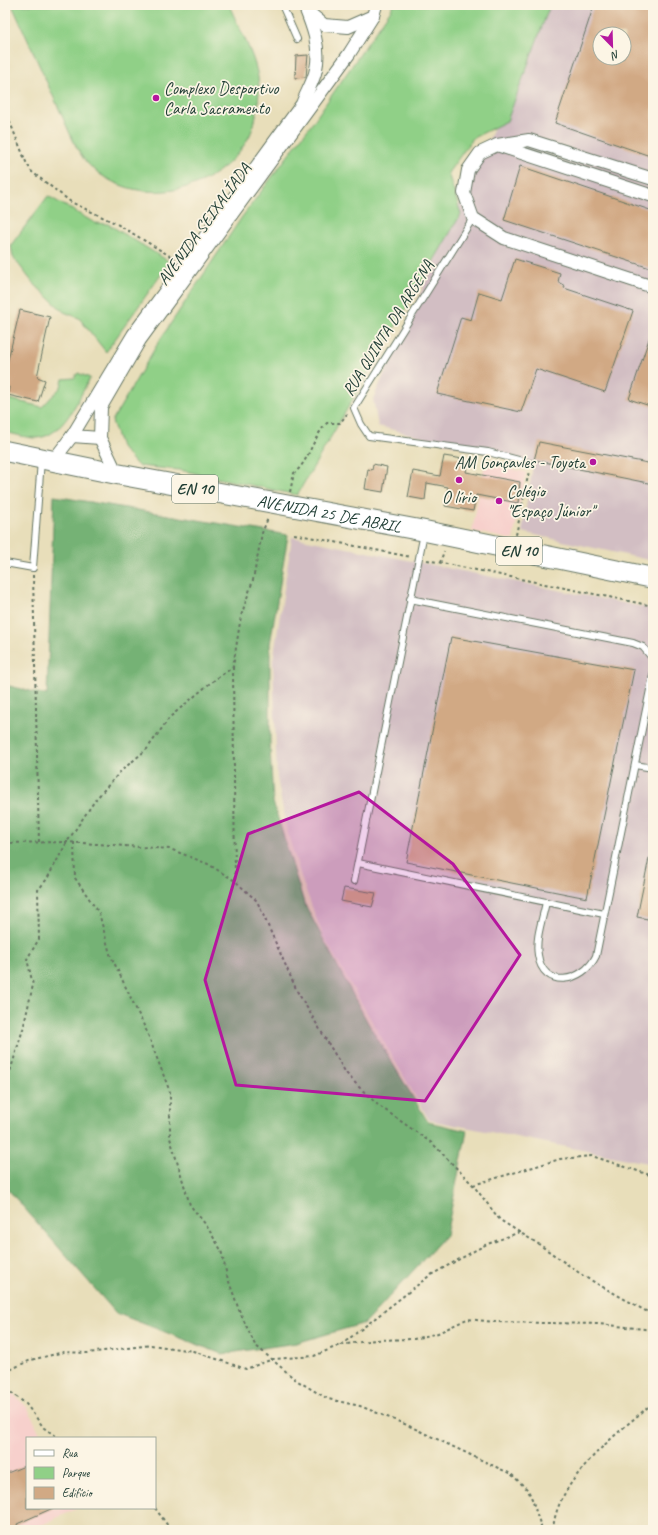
<svg xmlns="http://www.w3.org/2000/svg" width="658" height="1535" font-family="Caveat,sans-serif">
<style>
.built{fill:#f7d0cc}
.industrial{fill:#d2bec3;fill-rule:evenodd}
.green{fill:#90d087;stroke:#58865e}
.forest{fill:#74b274;stroke:#4a7854}
.building{fill:#d1a984;fill-rule:evenodd}
.lines{fill:none;stroke-linecap:round;stroke-linejoin:round}
.lane-casing{stroke:#657563;stroke-width:8}
.street-casing{stroke:#657563;stroke-width:14}
.primary-casing{stroke:#657563;stroke-width:22}
.path{stroke:#657563;stroke-width:2;stroke-dasharray:3 3;stroke-linecap:butt}
.lane{stroke:#fff;stroke-width:6}
.street{stroke:#fff;stroke-width:12}
.primary{stroke:#fff;stroke-width:20}
.marked{fill:#b5179e;fill-opacity:0.2;stroke:#b5179e;stroke-width:3;stroke-linejoin:round}
.poi-dot{fill:#b5179e;stroke:#fcf5e5;stroke-width:1.5}
.labels{text-anchor:middle;dominant-baseline:central;stroke-width:3.5;stroke-linejoin:round;paint-order:stroke}
.shield{fill:#fcf5e5;stroke:#617469;stroke-width:1}
.shield-label{font-size:16px;font-weight:bold;fill:#1f3d34}
.poi-label{font-size:17px;fill:#1f3d34;stroke:#fcf5e5;text-anchor:start}
.street-label{font-size:17px;fill:#1f3d34;stroke:#fcf5e5}
</style>
<rect width="100%" height="100%" fill="#fcf5e5"/>
<filter id="ink" filterUnits="userSpaceOnUse"><feTurbulence type="fractalNoise" baseFrequency=".025" numOctaves="2"/><feDisplacementMap in="SourceGraphic" scale="8" xChannelSelector="R" yChannelSelector="G"/><feConvolveMatrix kernelMatrix="1 2 1 2 8 2 1 2 1" color-interpolation-filters="sRGB"/></filter>
<filter id="wash" filterUnits="userSpaceOnUse"><feTurbulence type="fractalNoise" baseFrequency=".012" numOctaves="4" result="noise"/><feDisplacementMap in="SourceGraphic" scale="16" xChannelSelector="R" yChannelSelector="G"/><feGaussianBlur stdDeviation="0.9" result="paint"/><feColorMatrix in="noise" values="0 0 0 0 0 0 0 0 0 0 0 0 0 0 0 0 0 1.4 0 .05"/><feComposite in="paint" operator="in"/></filter>
<g filter="url(#wash)">
<rect width="100%" height="100%" fill="#e8deba"/>
<g class="built">
<polygon points="485,463 526,472 513,540 472,531"/>
<polygon points="13,1394 28,1408 42,1438 27,1438 27,1508 75,1508 76,1509 31,1530 5,1530 5,1395"/>
</g>
<g class="industrial">
<path d="M549 5H653V561L522 532 533 465 378 426 373 399ZM600 34H624V58H600Z"/>
<polygon points="292,537 653,609 653,1164 429,1120 323,936 303,883 287,831 277,778 273,661"/>
</g>
<g class="green">
<path d="M12 5H229C240 31 258 59 259 87 259 101 256 122 250 135 220 194 136 212 88 164 76 152 66 123 58 107 43 73 27 39 12 5Z"/>
<polygon points="392,5 550,5 507,121 473,138 448,173 461,214 297,495 180,470 138,466 121,447 112,421 161,338 242,217 311,125 392,8"/>
<polygon points="48,196 95,223 108,224 170,262 106,352 79,318 64,312 33,283 13,257 11,245"/>
<path d="M78 373 90 378C78 399 64 437 36 438 26 438 14 434 5 432V398L42 407 61 387 63 379 74 378Z"/>
</g>
<polygon class="forest" points="54,496 288,535 270,644 270,748 273,802 304,903 368,1023 428,1122 467,1131 446,1235 365,1323 296,1343 222,1354 116,1313 5,1186 5,685 47,695"/>
<g id="blocks">
<g class="building">
<path d="M594 5H653V157L555 123ZM600 34H624V58H600Z"/>
<polygon points="308,55 306,77 295,78 296,56"/>
<polygon points="520,166 653,211 653,269 504,220"/>
<polygon points="515,259 560,273 558,282 565,286 564,288 633,311 605,392 536,369 521,412 437,394 461,317 471,320 479,292 502,299"/>
<polygon points="20,310 50,317 37,377 45,380 38,402 8,395 9,387 5,386 5,363 7,364"/>
<polygon points="651,333 653,333 653,407 629,399"/>
<polygon points="539,442 653,464 653,484 534,460"/>
<polygon points="444,456 463,459 462,464 467,467 466,472 520,482 518,503 476,495 473,511 445,506 448,487 427,483 425,500 408,497 413,471 440,476"/>
<polygon points="373,464 387,467 383,492 365,489 368,469 372,470"/>
<polygon points="451,637 634,670 587,898 406,862"/>
<polygon points="649,858 653,858 653,920 637,917"/>
<polygon points="344,888 376,893 372,907 341,901"/>
<polygon points="27,1465 27,1508 53,1508 17,1524 18,1527 12,1530 5,1530 5,1474"/>
</g>
</g>
</g>
<g filter="url(#ink)">
<use href="#blocks" fill-opacity="0" stroke="#657563" stroke-width="1"/>
<g class="lines">
<g class="lane-casing">
<g id="lane">
<polyline points="282,5 297,39"/>
<polyline points="473,218 354,408 361,424 369,436 488,452 530,463"/>
<polyline points="5,563 33,568 41,460"/>
<polyline points="410,599 633,643 643,647 653,659"/>
<polyline points="635,765 653,768"/>
<polyline points="358,863 604,914"/>
<polyline points="354,881 424,533"/>
<path d="M546 902C543 918 535 938 538 955 543 990 583 983 596 956L653 675"/>
</g>
</g>
<g class="street-casing">
<g id="street">
<polyline points="307,11 324,25 348,27 373,16"/>
<polyline points="500,146 653,196"/>
<polyline points="653,179 529,140 497,145 480,153 468,170 464,193 473,218 504,238 653,287"/>
<polyline points="72,436 100,438"/>
<path d="M53 461 72 436 133 335 302 104C306 93 314 81 316 69 321 47 312 25 304 5"/>
<polyline points="117,474 100,438 101,407 140,340 349,54 373,16 376,5"/>
</g>
</g>
<g class="primary-casing">
<g id="primary">
<path id="s1" d="M5 451 117 474 425 531 653 578"/>
</g>
</g>
<g class="path">
<polyline points="5,110 26,162 32,172 71,202 117,224 175,259"/>
<path d="M290 492 294 473C309 462 312 438 327 423H340L347 414"/>
<polyline points="294,534 411,557"/>
<polyline points="516,535 529,471"/>
<polyline points="427,560 653,606"/>
<polyline points="440,563 444,551"/>
<polyline points="33,575 39,843"/>
<polyline points="233,667 235,881"/>
<polyline points="74,842 75,878 99,913 110,954 147,1032 170,1092 170,1138 190,1205 206,1225 221,1250 227,1276 239,1310 255,1345 296,1380 328,1399 360,1406 407,1425 511,1474 528,1490 532,1499 542,1530"/>
<polyline points="5,843 67,842 170,849 208,864 235,881 257,901 297,991 346,1073 359,1087 378,1105 433,1144 473,1185 500,1220 540,1245 585,1277 653,1315"/>
<polyline points="5,1088 23,1029 33,985 27,959 39,939 38,890 47,879 67,842 96,799 121,771 147,749 170,717 209,684 233,667 241,616 253,580 262,533 268,518"/>
<polyline points="473,1185 560,1159 592,1156 653,1176"/>
<polyline points="341,1345 429,1276 485,1245 520,1232"/>
<polyline points="5,1372 31,1360 64,1352 88,1353 151,1345 193,1351 246,1369 273,1359 314,1356 340,1345 375,1340 414,1339 438,1333 467,1319 495,1322 599,1324 653,1330"/>
<polyline points="5,1378 9,1380 9,1391 26,1404 44,1428 59,1438"/>
<polyline points="155,1508 171,1530"/>
<path d="M553 1530C556 1480 617 1433 653 1403"/>
</g>
<use href="#lane" class="lane"/>
<use href="#street" class="street"/>
<use href="#primary" class="primary"/>
</g>
</g>
<path class="marked" d="M359 792 453 864 520 955 425 1101 236 1085 205 980 248 834Z"/>
<g class="poi-dot">
<circle cx="156" cy="98" r="4"/>
<circle cx="593" cy="462" r="4"/>
<circle cx="459" cy="480" r="4"/>
<circle cx="499" cy="501" r="4"/>
</g>
<g class="labels">
<g class="shield">
<rect x="172" y="475" width="46" height="28" rx="3"/>
<rect x="496" y="537" width="46" height="28" rx="3"/>
</g>
<g class="shield-label">
<text x="195" y="489">EN 10</text>
<text x="519" y="551">EN 10</text>
</g>
<g class="poi-label">
<text x="164" y="88">Complexo Desportivo<tspan x="164" dy="20">Carla Sacramento</tspan></text>
<text x="585" y="462" text-anchor="end">AM Gonçavles - Toyota</text>
<text x="507" y="491">Colégio<tspan x="507" dy="20">"Espaço Júnior"</tspan></text>
<text x="459" y="497" text-anchor="middle">O lírio</text>
</g>
<g class="street-label">
<text transform="translate(204 224) rotate(-54)">AVENIDA SEIXALÍADA</text>
<text transform="translate(388 328) rotate(-58)">RUA QUINTA DA ARGENA</text>
<text stroke="none"><textPath href="#s1" startOffset="330">AVENIDA 25 DE ABRIL</textPath></text>
</g>
</g>
<rect width="658" height="1535" fill="none" stroke="#fcf5e5" stroke-width="20"/>
<rect x="26" y="1437" width="130" height="72" fill="#fcf5e5" stroke="#a4ab9e"/>
<rect x="34" y="1450" width="20" height="6" fill="#ffffff" stroke="#a4ab9e"/>
<text x="62" y="1457" font-size="12" fill="#1f3d34">Rua</text>
<rect x="34" y="1467" width="20" height="12" fill="#90d087" stroke="#a4ab9e"/>
<text x="62" y="1477" font-size="12" fill="#1f3d34">Parque</text>
<rect x="34" y="1487" width="20" height="12" fill="#d1a984" stroke="#a4ab9e"/>
<text x="62" y="1497" font-size="12" fill="#1f3d34">Edifício</text>
<g transform="translate(612 46) rotate(157)"><circle r="19" fill="#fcf5e5" stroke="#a4ab9e"/>
<path d="M0-3L7 15L0 10L-7 15Z" fill="#b5179e"/>
<text y="-6" font-size="11" font-weight="bold" text-anchor="middle" fill="#1f3d34">N</text>
</g>
</svg>
